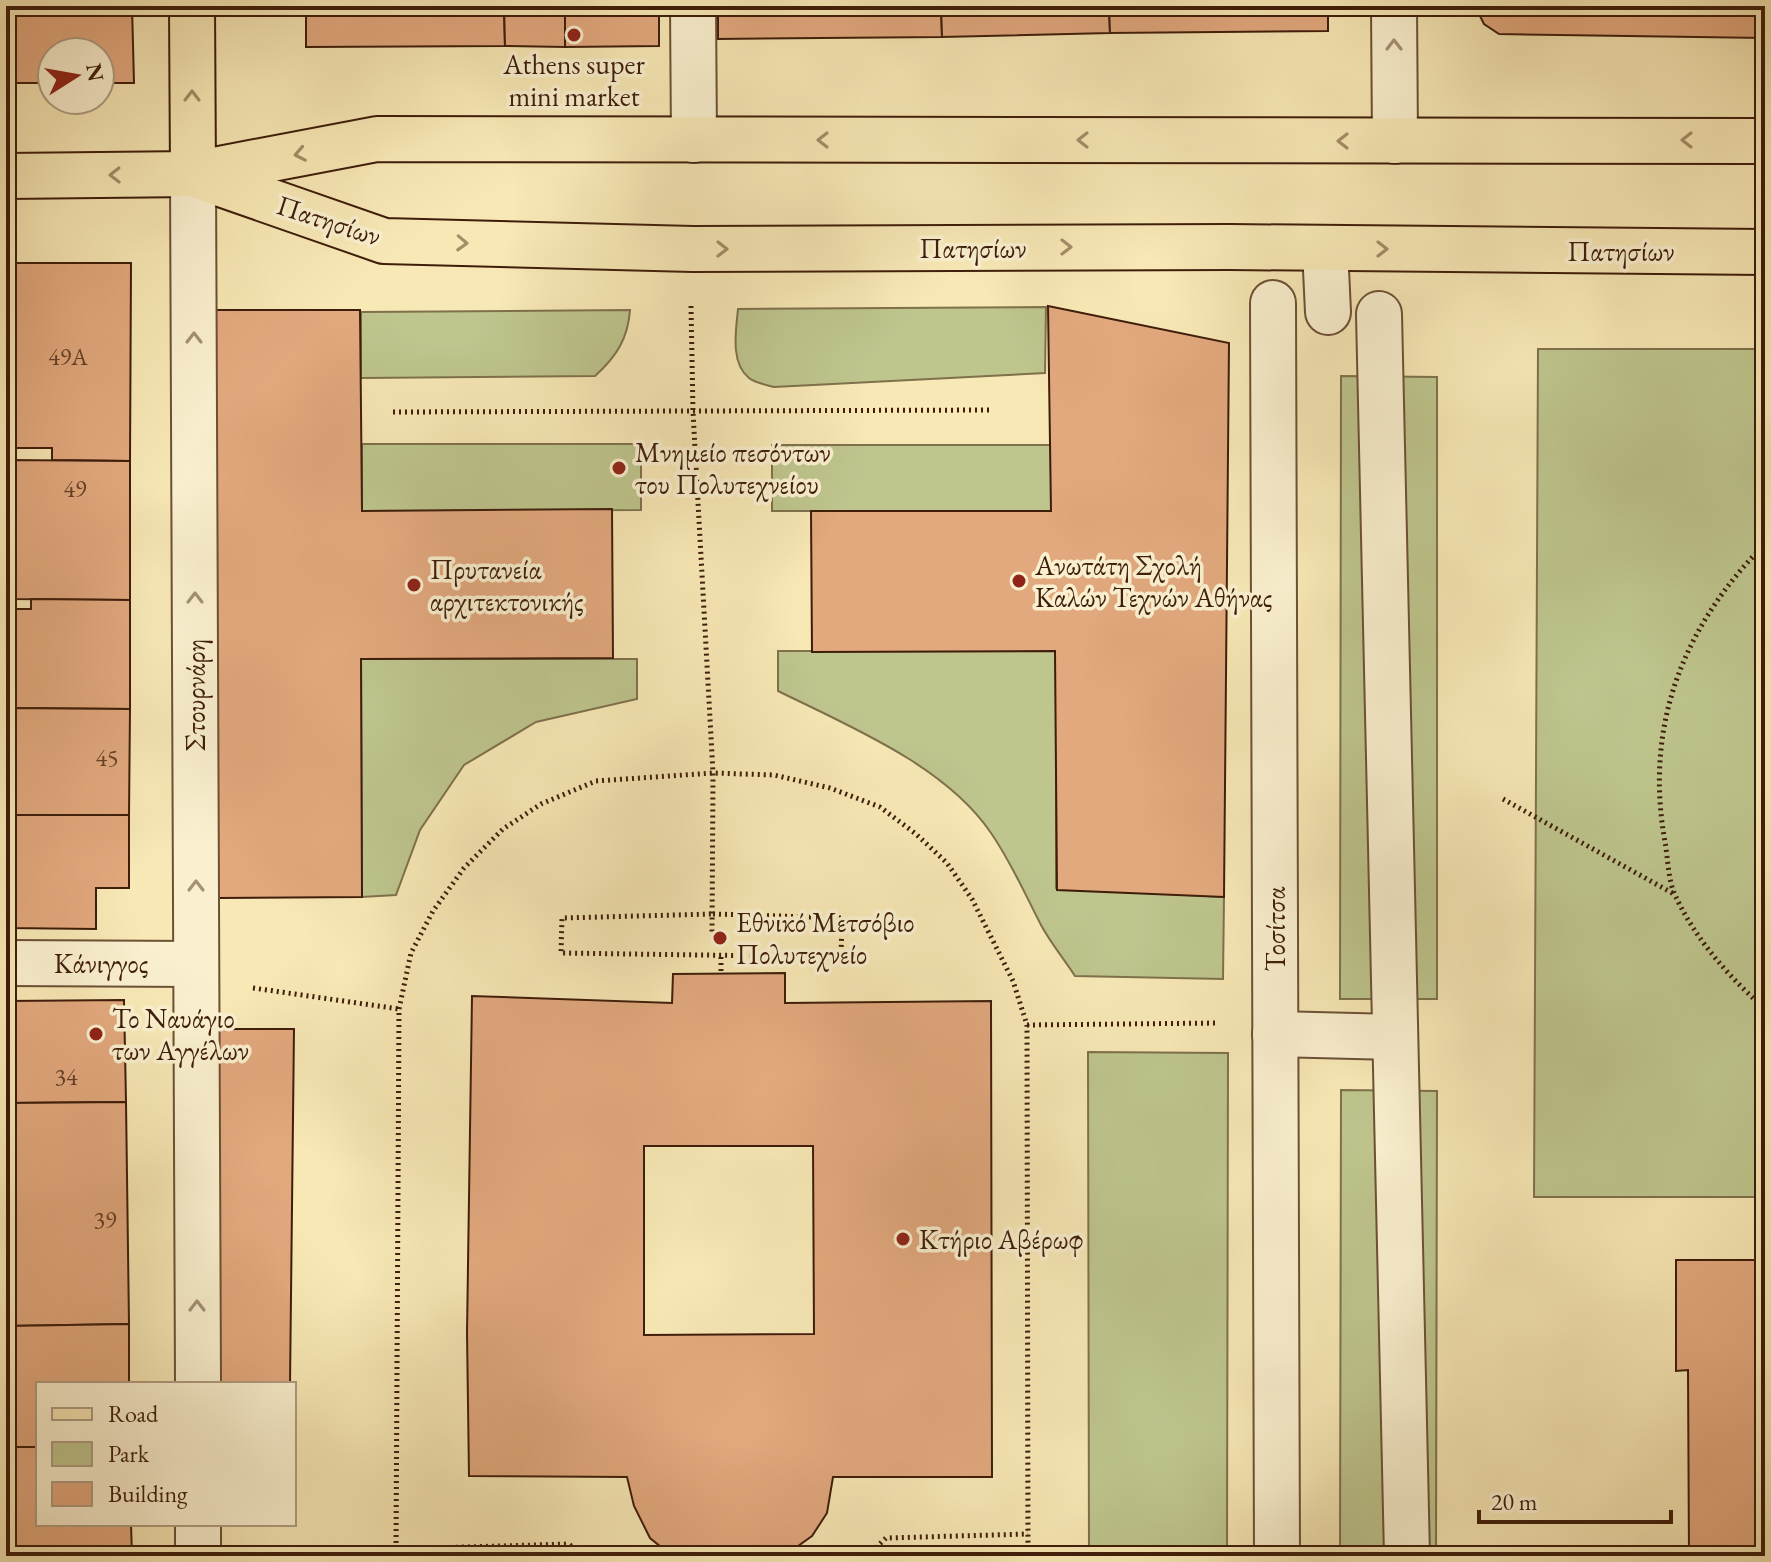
<svg xmlns="http://www.w3.org/2000/svg" width="1771" height="1562" font-family="'EB Garamond',serif">
<style>
.green{fill:#bec58d;stroke:#7e714c;stroke-width:2}
.building{fill:#e2a87e;stroke:#3e1d0a;stroke-width:2;fill-rule:evenodd}
.lines{fill:none;stroke-linecap:round;stroke-linejoin:round}
.minor-casing{stroke:#6c5035;stroke-width:48}
.major-casing{stroke:#3e1d0a;stroke-width:48}
.path{stroke:#3e1d0a;stroke-width:5;stroke-dasharray:2 4;stroke-linecap:butt}
.minor{stroke:#faf0cf;stroke-width:44}
.major{stroke:#f7e8b5;stroke-width:44}
.oneway{stroke:#a59176}
.oneway2{stroke:#a48d68}
.poi-dot{fill:#8f2418;stroke:#faf0cf;stroke-width:3}
.labels{text-anchor:middle;dominant-baseline:central;stroke-width:7;stroke-linejoin:round;paint-order:stroke}
.number-label{font-size:24px;fill:#674027}
.poi-label{font-size:28px;fill:#3e1d0a;stroke:#faf0cf;text-anchor:start}
.street-label{font-size:28px;fill:#3e1d0a;stroke:#faf0cf}
</style>
<rect width="100%" height="100%" fill="#f7e8b5"/>
<filter id="stains"><feTurbulence type="fractalNoise" baseFrequency=".0025" numOctaves="4"/><feColorMatrix values="0 0 0 0 .2 0 0 0 0 .09 0 0 0 0 .02 0 0 0 .5 -.17"/></filter>
<radialGradient id="worn" r=".72"><stop offset=".6" stop-color="#630" stop-opacity="0"/><stop offset="1" stop-color="#630" stop-opacity=".3"/></radialGradient>
<g class="green">
<path d="M1046 307 1045 373 774 387C767 385 755 383 749 378 730 363 736 330 738 309Z"/>
<path d="M630 310C628 339 616 357 595 376L361 378V312Z"/>
<polygon points="1538,349 1765,349 1765,1197 1534,1197"/>
<polygon points="1341,376 1437,377 1437,999 1340,999"/>
<polygon points="362,444 641,444 641,510 362,511"/>
<rect x="772" y="445" width="279" height="66"/>
<path d="M778 651H1056V888L1224 897 1223 979 1075 976C1064 959 1050 942 1041 925 1025 894 1011 862 991 833 946 766 849 726 778 691Z"/>
<polygon points="361,659 637,659 637,699 536,722 464,765 420,830 396,895 362,897"/>
<polygon points="1088,1052 1228,1053 1227,1555 1089,1556"/>
<polygon points="1341,1090 1437,1091 1436,1556 1340,1556"/>
</g>
<g class="building">
<polygon points="6,6 132,6 134,83 100,83 100,52 52,52 52,83 6,83"/>
<polygon points="306,6 504,6 505,46 306,47"/>
<polygon points="504,6 565,6 565,47 505,46"/>
<polygon points="565,6 659,6 659,46 565,47"/>
<polygon points="718,6 941,6 942,37 718,39"/>
<polygon points="941,6 1109,6 1110,33 942,37"/>
<polygon points="1109,6 1328,6 1328,31 1110,33"/>
<polygon points="1475,6 1765,6 1765,38 1499,34 1484,24"/>
<polygon points="6,263 131,263 130,461 52,460 52,448 6,448"/>
<polygon points="1048,306 1229,343 1224,897 1057,890 1055,651 812,652 811,511 1051,511"/>
<polygon points="215,310 360,310 362,511 612,509 613,658 361,659 362,897 217,898"/>
<polygon points="6,460 130,461 130,600 9,599 10,579 6,579"/>
<polygon points="31,599 130,600 130,709 6,708 6,609 31,609"/>
<polygon points="6,708 130,709 129,815 6,815"/>
<polygon points="6,815 129,815 129,888 96,888 96,929 6,928"/>
<path d="M785 973V1003L991 1001 992 1477H833L827 1513 812 1536 784 1556H672L650 1538 634 1506 627 1477 469 1476 467 1333 472 996 672 1003 673 974ZM644 1146H813L814 1334 644 1335Z"/>
<polygon points="124,1000 126,1102 6,1103 6,1001"/>
<polygon points="217,1029 294,1029 290,1384 218,1384"/>
<polygon points="126,1102 129,1324 6,1326 6,1103"/>
<polygon points="1676,1260 1765,1260 1765,1556 1689,1556 1688,1370 1676,1371"/>
<polygon points="129,1324 129,1384 38,1384 38,1447 6,1447 6,1326"/>
<polygon points="6,1447 38,1447 38,1524 131,1524 132,1556 6,1556"/>
</g>
<g class="lines">
<g class="minor-casing">
<g id="minor">
<polyline points="693,6 694,140"/>
<polyline points="1394,6 1395,141"/>
<polyline points="193,174 198,1384"/>
<polyline points="1325,248 1328,312"/>
<polyline points="1273,303 1277,1556"/>
<polyline points="1379,314 1407,1556"/>
<polyline points="6,963 196,964"/>
<polyline points="1275,1034 1395,1037"/>
<polyline points="198,1524 198,1556"/>
</g>
</g>
<g class="major-casing">
<g id="major">
<polyline points="192,6 193,174"/>
<polyline points="195,175 384,241 693,249 1230,247 1765,252"/>
<polyline points="6,176 193,174 377,139 1765,141"/>
</g>
</g>
<g class="path">
<polyline points="691,306 693,412 713,773 712,935"/>
<polyline points="393,412 991,410"/>
<path d="M1765 544C1683 626 1644 726 1665 842 1668 858 1668 880 1675 895 1695 939 1730 978 1765 1009"/>
<polyline points="1503,799 1674,894"/>
<polygon points="713,914 842,918 841,957 561,953 562,918"/>
<polyline points="721,957 721,974"/>
<polyline points="253,988 399,1009"/>
<polyline points="1027,1025 1219,1023"/>
<polyline points="252,1548 396,1549 569,1544 582,1556"/>
<polyline points="396,1549 399,1009 411,953 433,911 464,868 503,829 541,804 596,781 713,773 774,775 830,788 880,807 916,834 947,863 972,899 1013,981 1027,1025 1028,1556"/>
<polyline points="867,1556 886,1538 1028,1534"/>
</g>
<use href="#minor" class="minor"/>
<use href="#major" class="major"/>
</g>
<defs><path id="oneway-chevron" d="M-2-3.5L2.5 0L-2 3.5" fill="none" stroke-width="1.6" stroke-linecap="round" stroke-linejoin="round" transform="scale(2)"/></defs>
<g class="oneway">
<use href="#oneway-chevron" transform="translate(1394 45) rotate(-90)"/>
<use href="#oneway-chevron" transform="translate(194 338) rotate(-90)"/>
<use href="#oneway-chevron" transform="translate(195 598) rotate(-90)"/>
<use href="#oneway-chevron" transform="translate(196 886) rotate(-90)"/>
<use href="#oneway-chevron" transform="translate(197 1306) rotate(-90)"/>
</g>
<g class="oneway2">
<use href="#oneway-chevron" transform="translate(192 96) rotate(-90)"/>
<use href="#oneway-chevron" transform="translate(823 140) rotate(-180)"/>
<use href="#oneway-chevron" transform="translate(1083 140) rotate(-180)"/>
<use href="#oneway-chevron" transform="translate(1687 140) rotate(-180)"/>
<use href="#oneway-chevron" transform="translate(1343 141) rotate(-180)"/>
<use href="#oneway-chevron" transform="translate(300 154) rotate(169)"/>
<use href="#oneway-chevron" transform="translate(115 175) rotate(179)"/>
<use href="#oneway-chevron" transform="translate(462 243) rotate(2)"/>
<use href="#oneway-chevron" transform="translate(1066 247)"/>
<use href="#oneway-chevron" transform="translate(722 249)"/>
<use href="#oneway-chevron" transform="translate(1382 249)"/>
</g>
<g class="poi-dot">
<circle cx="574" cy="35" r="8"/>
<circle cx="619" cy="468" r="8"/>
<circle cx="1019" cy="581" r="8"/>
<circle cx="414" cy="585" r="8"/>
<circle cx="720" cy="938" r="8"/>
<circle cx="96" cy="1034" r="8"/>
<circle cx="903" cy="1239" r="8"/>
</g>
<g class="labels">
<g class="number-label">
<text x="68" y="356">49A</text>
<text x="75" y="488">49</text>
<text x="107" y="757">45</text>
<text x="66" y="1076">34</text>
<text x="105" y="1219">39</text>
</g>
<g class="poi-label">
<text x="574" y="64" text-anchor="middle">Athens super<tspan x="574" dy="32">mini market</tspan></text>
<text x="635" y="452">Μνημείο πεσόντων<tspan x="635" dy="32">του Πολυτεχνείου</tspan></text>
<text x="1035" y="565">Ανωτάτη Σχολή<tspan x="1035" dy="32">Καλών Τεχνών Αθήνας</tspan></text>
<text x="430" y="569">Πρυτανεία<tspan x="430" dy="32">αρχιτεκτονικής</tspan></text>
<text x="736" y="922">Εθνικό Μετσόβιο<tspan x="736" dy="32">Πολυτεχνείο</tspan></text>
<text x="112" y="1018">Το Ναυάγιο<tspan x="112" dy="32">των Αγγέλων</tspan></text>
<text x="919" y="1239">Κτήριο Αβέρωφ</text>
</g>
<g class="street-label">
<text transform="translate(329 220) rotate(18)">Πατησίων</text>
<text x="973" y="248">Πατησίων</text>
<text x="1621" y="251">Πατησίων</text>
<text transform="translate(195 695) rotate(-90)">Στουρνάρη</text>
<text transform="translate(1275 929) rotate(-90)">Τοσίτσα</text>
<text x="101" y="963">Κάνιγγος</text>
</g>
</g>
<rect width="1771" height="1562" fill="none" stroke="#f7e8b5" stroke-width="32"/>
<rect x="8" y="8" width="1755" height="1546" fill="none" stroke="#3e1d0a" stroke-width="4"/>
<rect x="16" y="16" width="1739" height="1530" fill="none" stroke="#3e1d0a" stroke-width="2"/>
<rect x="36" y="1382" width="260" height="144" fill="#faf0cf" stroke="#af9c80" stroke-width="2"/>
<rect x="52" y="1408" width="40" height="12" fill="#f7e8b5" stroke="#af9c80" stroke-width="2"/>
<text x="108" y="1422" font-size="24" fill="#3e1d0a">Road</text>
<rect x="52" y="1442" width="40" height="24" fill="#bec58d" stroke="#af9c80" stroke-width="2"/>
<text x="108" y="1462" font-size="24" fill="#3e1d0a">Park</text>
<rect x="52" y="1482" width="40" height="24" fill="#e2a87e" stroke="#af9c80" stroke-width="2"/>
<text x="108" y="1502" font-size="24" fill="#3e1d0a">Building</text>
<g transform="translate(76 76) rotate(79)"><circle r="38" fill="#faf0cf" stroke="#af9c80" stroke-width="2"/>
<path d="M0-6L14 30L0 20L-14 30Z" fill="#8f2418"/>
<text y="-12" font-size="22" font-weight="bold" text-anchor="middle" fill="#3e1d0a">N</text>
</g>
<path d="M1479 1510v12h192v-12" fill="none" stroke="#3e1d0a" stroke-width="4"/>
<text x="1491" y="1510" font-size="24" fill="#3e1d0a" stroke="#faf0cf" stroke-width="6" paint-order="stroke">20 m</text>
<rect width="100%" height="100%" filter="url(#stains)"/>
<rect width="100%" height="100%" fill="url(#worn)"/>
</svg>
